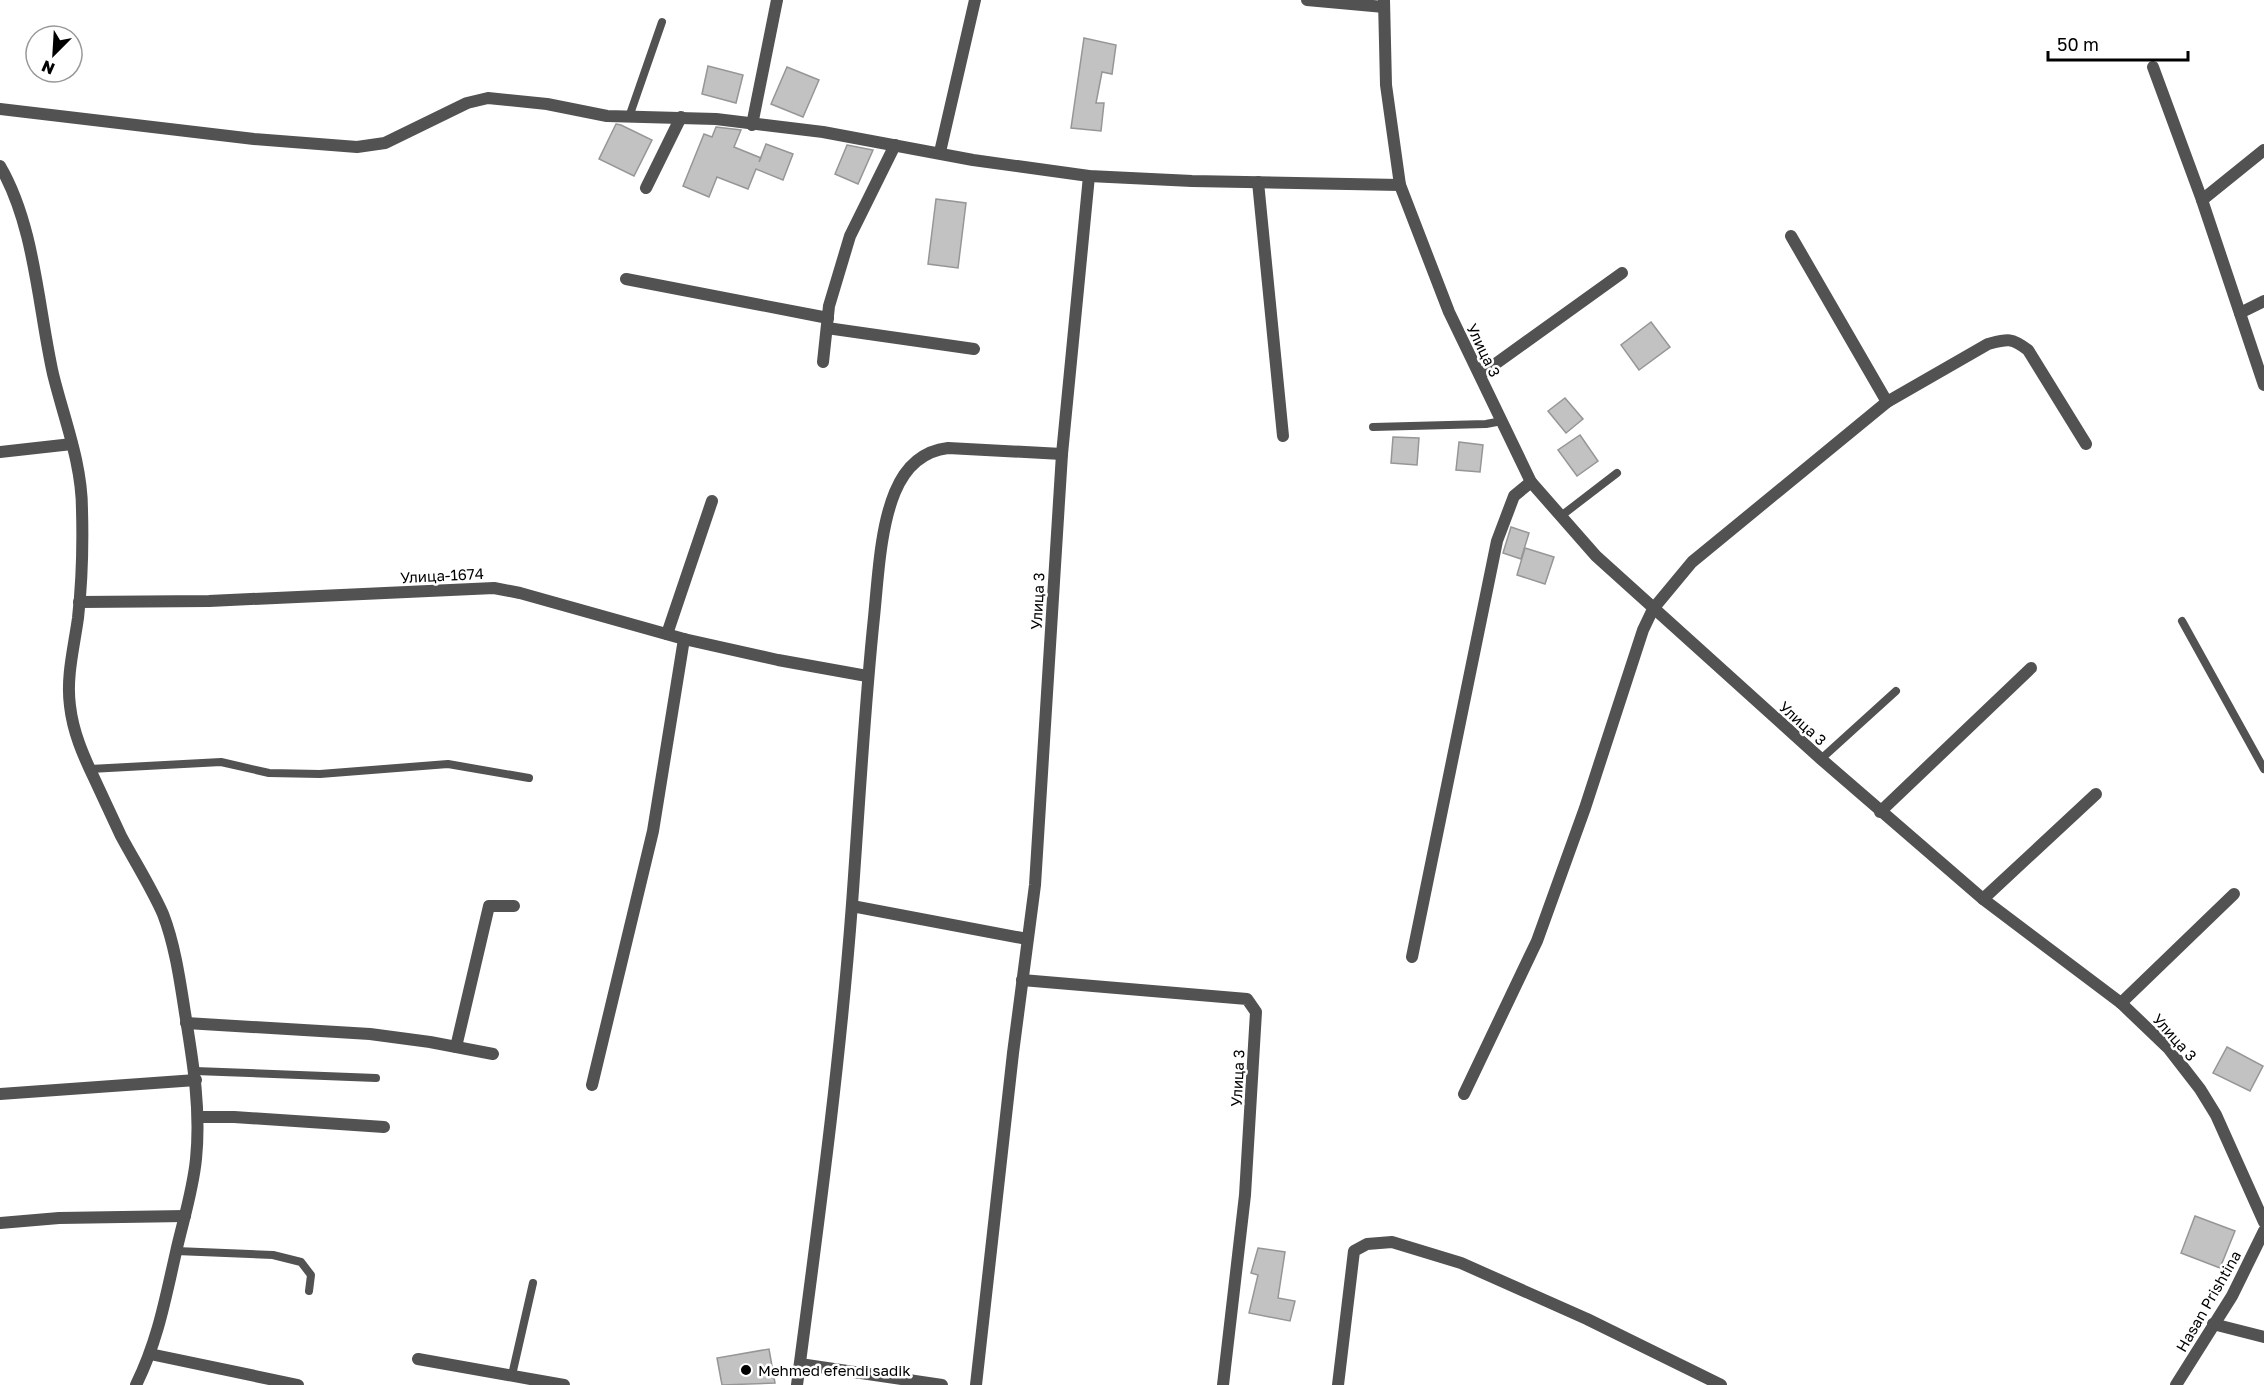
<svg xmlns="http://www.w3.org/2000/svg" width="2264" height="1385" font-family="'Golos Text',sans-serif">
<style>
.building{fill:#c2c2c2;stroke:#969696;stroke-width:1.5}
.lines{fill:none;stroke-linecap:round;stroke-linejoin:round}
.lane{stroke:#525252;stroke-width:8}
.street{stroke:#525252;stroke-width:12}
.poi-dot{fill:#000;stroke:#fff;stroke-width:2}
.labels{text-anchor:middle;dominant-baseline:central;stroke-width:5;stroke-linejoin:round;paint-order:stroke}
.street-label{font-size:15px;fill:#000;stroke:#fff}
.poi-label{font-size:15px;fill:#000;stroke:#fff;text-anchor:start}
</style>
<rect width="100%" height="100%" fill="#fff"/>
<g class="building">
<polygon points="1084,38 1116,45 1112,74 1102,72 1096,103 1104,103 1101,131 1071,128"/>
<polygon points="708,66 743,75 736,103 702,94"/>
<polygon points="787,67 819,80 803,117 771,104"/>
<polygon points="616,124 621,125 652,140 634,176 599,159"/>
<polygon points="716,127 741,130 734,147 761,158 759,162 766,144 793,154 783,180 756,169 748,189 717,177 709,197 683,186 704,134 712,137"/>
<polygon points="847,145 873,150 858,184 835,174"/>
<polygon points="936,199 966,203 958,268 928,264"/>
<polygon points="1651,322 1670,347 1639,370 1621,345"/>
<polygon points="1565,398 1583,419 1566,433 1548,411"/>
<polygon points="1580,435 1598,461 1577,476 1558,450"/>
<polygon points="1393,437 1419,438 1417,465 1391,463"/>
<polygon points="1459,442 1483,445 1480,472 1456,470"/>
<polygon points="1511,527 1529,533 1521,559 1503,553"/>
<polygon points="1525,548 1554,557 1545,584 1517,575"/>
<polygon points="2227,1047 2263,1066 2250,1091 2213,1073"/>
<polygon points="2195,1216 2235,1231 2220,1268 2181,1253"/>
<polygon points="1258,1248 1285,1252 1278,1298 1295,1301 1290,1321 1249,1313 1258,1275 1251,1273"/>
<polygon points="769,1349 775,1383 722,1385 717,1358"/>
</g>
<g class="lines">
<g class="lane">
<polyline points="629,117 662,22"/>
<polyline points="1373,427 1486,424 1502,421"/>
<polyline points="1561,516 1617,473"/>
<polyline points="2182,621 2264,769"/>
<polyline points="1821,759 1896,691"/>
<polyline points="90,769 221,762 269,773 320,774 448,764 529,778"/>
<polyline points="195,1071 376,1078"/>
<polyline points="176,1251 273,1255 301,1262 311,1275 309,1291"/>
<polyline points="512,1375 533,1283"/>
</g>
<g class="street">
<polyline points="1307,0 1384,7"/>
<polyline points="1384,0 1386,85 1400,185 1449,312 1531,482 1596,556 1821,759 1983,899 2121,1003 2169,1049 2200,1089 2216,1115 2264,1222"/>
<polyline points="2153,67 2202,200"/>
<polyline points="0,109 254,139 357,147 385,143 467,103 488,98 547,104 607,116 716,119 823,132 973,160 1089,176 1192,181 1400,185"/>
<polyline points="752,125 777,0"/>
<polyline points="2264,150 2202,200 2264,385"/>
<polyline points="940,152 975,0"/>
<path d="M0 166C35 226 38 307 53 374 64 419 82 463 82 510 83 546 82 582 78 618 74 647 66 677 70 706 73 732 83 755 94 778 103 797 112 817 121 836 135 862 151 887 163 914 175 945 180 981 185 1013 193 1062 201 1109 196 1159 193 1190 183 1221 176 1252 165 1300 158 1340 136 1385"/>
<polyline points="1258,182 1283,436"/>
<polyline points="646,188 681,117"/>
<polyline points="1791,236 1887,402"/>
<polyline points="626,279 828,318"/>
<polyline points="2240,313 2264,301"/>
<polyline points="827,328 974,349"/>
<polyline points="823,362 829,306 850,236 895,145"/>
<polyline points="1480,375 1622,273"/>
<polyline points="0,452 72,444"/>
<polyline points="79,602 209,601 494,588 520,593 684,639 778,660 867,676"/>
<polyline points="667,634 712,501"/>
<polyline points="1880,812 2031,668"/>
<polyline points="1983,899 2096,794"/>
<polyline points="852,906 1027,939"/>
<polyline points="1412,957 1497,541 1514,496 1531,482"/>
<polyline points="1022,980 1247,999 1256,1012 1245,1195 1223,1385"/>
<polyline points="2121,1003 2234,894"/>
<polyline points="186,1023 370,1034 430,1042 493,1054"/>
<polyline points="456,1047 489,906 514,906"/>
<polyline points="592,1085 653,831 684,639"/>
<polyline points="0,1094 196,1080"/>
<path d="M1464 1094 1537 941 1585 808 1643 630 1653 609 1692 562 1887 402 1988 344C2007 339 2011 337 2028 350L2086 444"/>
<polyline points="198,1117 234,1117 384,1127"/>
<polyline points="0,1223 59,1218 185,1216"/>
<polyline points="2213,1324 2264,1337"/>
<polyline points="150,1354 298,1385"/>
<polyline points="418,1359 564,1385"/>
<polyline points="800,1364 942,1385"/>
<path d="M797 1385C818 1225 840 1065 852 904 859 809 864 713 874 617 878 578 880 528 895 492 905 468 922 451 948 448L1062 454"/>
<polyline points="976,1385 1013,1053 1035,885 1062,454 1089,176"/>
<polyline points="1338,1385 1354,1251 1367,1244 1392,1242 1461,1263 1587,1319 1721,1385"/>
<polyline points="2176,1385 2232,1296 2264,1231"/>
</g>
</g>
<circle class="poi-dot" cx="746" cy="1370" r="6"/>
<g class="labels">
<g class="street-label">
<text transform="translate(1484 350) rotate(64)">Улица 3</text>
<text transform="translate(442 575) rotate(-3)">Улица-1674</text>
<text transform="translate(1037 601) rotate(-87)">Улица 3</text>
<text transform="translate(1803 723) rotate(42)">Улица 3</text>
<text transform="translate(2175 1037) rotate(48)">Улица 3</text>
<text transform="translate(1237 1078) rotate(-87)">Улица 3</text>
<text transform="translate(2208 1301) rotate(-60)">Hasan Prishtina</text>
</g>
<g class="poi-label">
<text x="758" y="1370">Mehmed efendi sadik</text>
</g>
</g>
<g transform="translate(54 54) rotate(204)"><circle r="28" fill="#ffffff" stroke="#999999" stroke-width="1.5"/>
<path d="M0-4.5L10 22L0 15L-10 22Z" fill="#000000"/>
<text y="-9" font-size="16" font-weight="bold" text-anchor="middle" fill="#000000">N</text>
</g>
<path d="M2048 51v9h140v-9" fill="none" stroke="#000000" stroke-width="3"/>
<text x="2057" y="51" font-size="18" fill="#000000" stroke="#ffffff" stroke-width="4.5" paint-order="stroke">50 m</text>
</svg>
